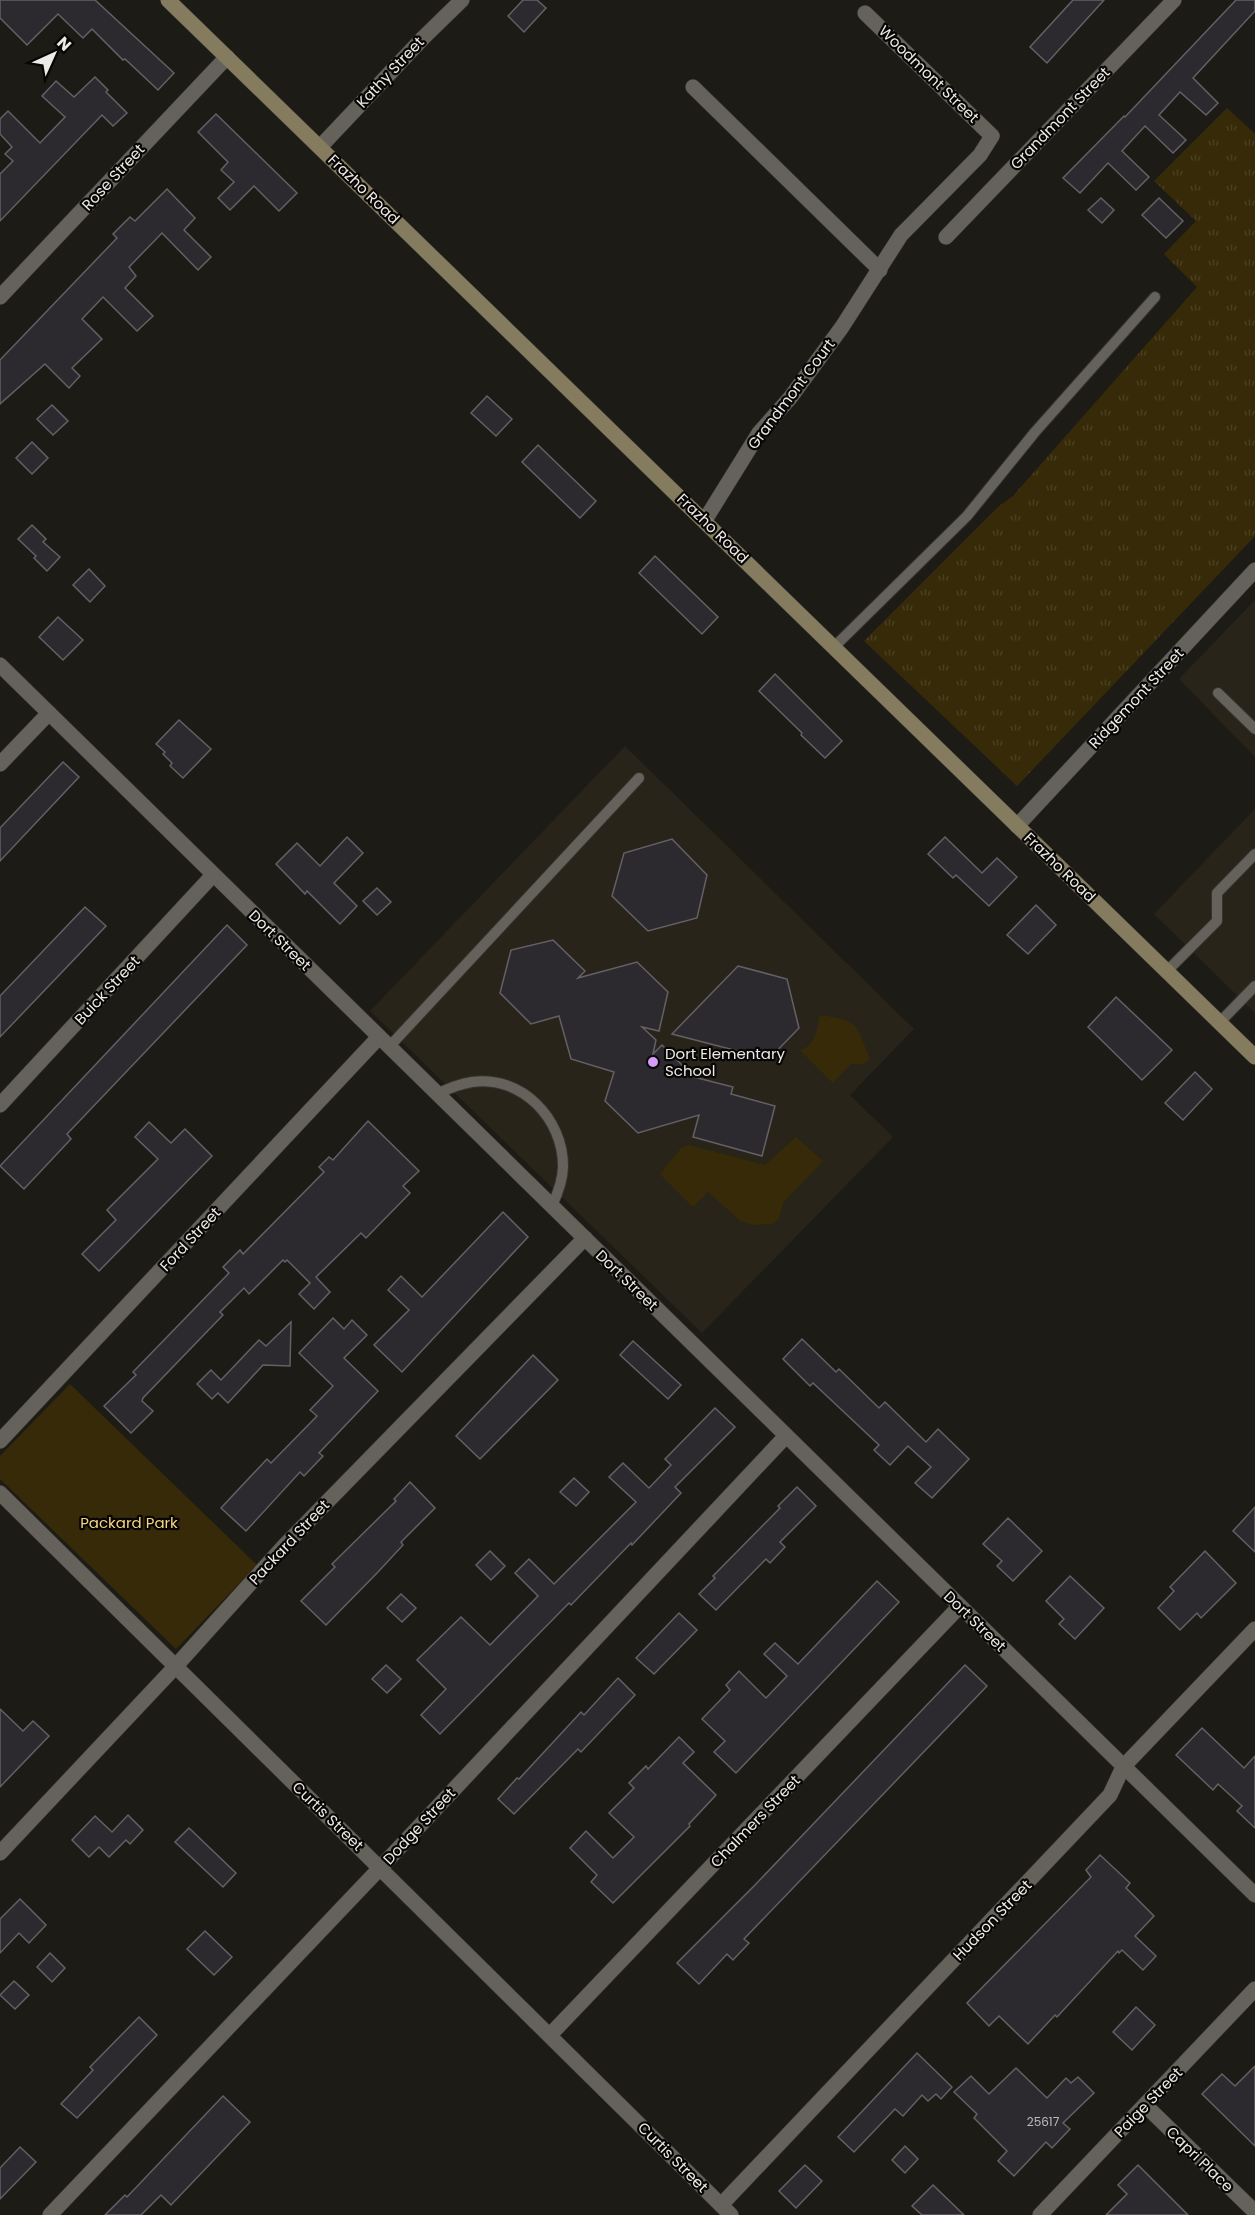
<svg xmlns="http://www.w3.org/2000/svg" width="1255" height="2215" font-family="Poppins,sans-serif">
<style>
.built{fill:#282419}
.grass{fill:url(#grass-tufts)}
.park{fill:#362a08}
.building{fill:#2d2a2f;stroke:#646066;stroke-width:1.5}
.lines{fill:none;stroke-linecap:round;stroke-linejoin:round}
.lane-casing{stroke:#353431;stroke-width:12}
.street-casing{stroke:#353431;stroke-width:16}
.secondary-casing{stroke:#353431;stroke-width:16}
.lane{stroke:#64625b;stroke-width:10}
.street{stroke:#64625b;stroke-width:15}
.secondary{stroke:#857c60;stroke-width:15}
.poi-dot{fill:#d79bf9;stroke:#070604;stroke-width:2}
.labels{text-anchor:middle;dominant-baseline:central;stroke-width:4.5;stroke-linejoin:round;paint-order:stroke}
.number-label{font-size:12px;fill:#bcbbb9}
.street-label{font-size:15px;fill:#ecebe7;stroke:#070604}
.poi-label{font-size:15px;fill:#ecebe7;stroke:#070604;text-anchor:start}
.park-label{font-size:15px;fill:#f7d57e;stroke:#070604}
</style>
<defs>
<pattern id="grass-tufts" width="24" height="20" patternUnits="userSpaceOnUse" patternTransform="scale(1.5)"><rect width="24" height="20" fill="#362a08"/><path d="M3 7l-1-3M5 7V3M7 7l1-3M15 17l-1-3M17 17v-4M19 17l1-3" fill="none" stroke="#4a3f20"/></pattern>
</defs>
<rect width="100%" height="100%" fill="#1d1b15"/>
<g class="built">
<polygon points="1255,600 1255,757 1179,679"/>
<polygon points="625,746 914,1029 850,1095 893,1137 702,1333 370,1011"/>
<polygon points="1255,809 1255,1013 1154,914"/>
</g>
<polygon class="grass" points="1227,108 1255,134 1255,536 1017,786 864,641 998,507 1013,496 1197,287 1164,254 1196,221 1154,181"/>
<g class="park">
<path d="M820 1015C859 1020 856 1024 870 1059L864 1064H851L833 1083 800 1050C816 1046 817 1029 820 1015Z"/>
<polygon points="796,1137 823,1161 783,1203 780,1216 777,1221 772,1224 753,1225 740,1221 708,1192 693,1207 660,1174 682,1147 689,1145 765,1165"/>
<polygon points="70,1384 257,1565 176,1649 0,1479 0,1456"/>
</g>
<g class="building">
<polygon points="0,0 95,0 174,73 158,90 125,59 123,60 92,29 83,38 58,14 27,45 0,18"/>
<polygon points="523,0 537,0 546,8 524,32 508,16"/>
<polygon points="1073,0 1104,0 1047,63 1030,47"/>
<polygon points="1236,0 1255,0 1255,11 1193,78 1218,103 1206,115 1180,92 1159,115 1186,140 1173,153 1145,126 1122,151 1149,177 1136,190 1108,163 1080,193 1063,178 1124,116 1125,117"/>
<polygon points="95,77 108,90 106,92 127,113 113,126 102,115 0,221 0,174 13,161 5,154 12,147 0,134 0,119 8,111 40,143 65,117 42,96 56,81 74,97"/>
<polygon points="216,114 297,193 279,211 254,186 230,210 218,198 234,182 221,170 228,162 198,132"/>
<polygon points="167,189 195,218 184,230 211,257 198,270 162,233 129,267 136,276 125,288 153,316 137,331 103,297 82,319 102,339 72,368 80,376 69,388 45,364 0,404 0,360 117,238 113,234 130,217 135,221"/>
<polygon points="1101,198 1114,210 1102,223 1088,210"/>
<polygon points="1159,198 1183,221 1166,238 1142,215"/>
<polygon points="487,396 512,419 496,436 471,413"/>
<polygon points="52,405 68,421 53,435 37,419"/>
<polygon points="32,442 48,458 32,474 16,458"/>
<polygon points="538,445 596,501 580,518 522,462"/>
<polygon points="32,525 46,539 43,542 60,557 47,571 34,558 36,556 18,539"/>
<polygon points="655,556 718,617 702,634 639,573"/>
<polygon points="89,569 105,586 90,602 73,585"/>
<polygon points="58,617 83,640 63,660 39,637"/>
<polygon points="775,674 842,741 825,758 801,735 802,733 759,691"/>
<polygon points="179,720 211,749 183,778 170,766 172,763 163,754 165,752 156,744"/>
<polygon points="63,762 79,777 0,861 0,828"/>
<polygon points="347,837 363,853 334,883 357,906 340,924 307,891 305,894 276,864 297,843 320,866"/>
<polygon points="945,837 982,873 997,858 1017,877 989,906 956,875 953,878 928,854"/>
<polygon points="672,839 707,875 697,918 648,931 612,896 624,853"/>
<polygon points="377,888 391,902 377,915 363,901"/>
<polygon points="1036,905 1056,925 1028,954 1007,935"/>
<polygon points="85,907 106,926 0,1037 0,996"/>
<polygon points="227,925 247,945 67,1134 71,1139 24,1189 0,1166"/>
<polygon points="553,940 585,971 578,978 637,962 668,992 659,1031 642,1027 656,1040 653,1054 662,1045 694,1077 733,1087 731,1094 775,1106 762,1156 693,1137 699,1115 638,1133 605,1101 614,1072 571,1059 559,1016 531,1024 500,993 511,950"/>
<polygon points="738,966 787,979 799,1028 769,1059 672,1034"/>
<polygon points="1116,997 1172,1050 1142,1080 1088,1027"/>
<polygon points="1195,1072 1212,1089 1183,1120 1165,1103"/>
<polygon points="368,1121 419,1171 403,1186 410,1193 366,1238 361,1233 316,1277 330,1292 314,1309 299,1294 310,1283 287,1260 285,1262 283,1260 249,1294 244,1288 220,1312 223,1315 143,1398 142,1401 153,1411 131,1433 104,1406 136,1375 133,1372 229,1273 223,1267 240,1250 243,1254 324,1172 319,1167 329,1157 333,1160"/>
<polygon points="149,1122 171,1143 185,1129 212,1156 99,1271 82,1254 116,1220 107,1210 158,1159 135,1137"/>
<polygon points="503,1212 528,1237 402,1372 374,1345 409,1310 388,1290 401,1276 422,1297"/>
<polygon points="333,1318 344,1329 352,1320 367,1335 344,1358 378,1391 319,1453 323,1456 304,1476 300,1472 246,1531 221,1508 267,1459 271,1463 317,1416 310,1410 333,1386 299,1353"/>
<polygon points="291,1322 290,1366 263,1365 228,1403 218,1393 212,1399 197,1384 211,1370 221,1380 259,1340 266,1346"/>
<polygon points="802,1339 836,1372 839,1369 879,1408 885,1402 926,1442 938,1429 969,1459 932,1498 915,1483 931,1467 908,1446 890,1465 874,1450 879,1445 813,1383 810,1386 783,1359"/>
<polygon points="633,1341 681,1385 668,1399 620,1355"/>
<polygon points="533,1355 558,1380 480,1459 456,1436"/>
<polygon points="715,1408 735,1427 675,1487 681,1493 632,1545 631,1543 571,1605 569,1603 440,1734 421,1715 446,1689 417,1660 461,1617 490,1645 538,1596 515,1573 529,1559 554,1584 636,1502 609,1477 623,1463 649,1488 671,1465 665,1459"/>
<polygon points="574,1478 589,1492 576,1506 560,1492"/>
<polygon points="410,1482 435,1508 401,1542 403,1545 378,1572 326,1625 301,1601 335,1567 332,1564 396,1501 394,1499"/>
<polygon points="797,1487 816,1506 780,1542 785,1547 770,1563 766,1559 716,1610 699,1594 715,1578 713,1576 780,1508 778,1506"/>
<polygon points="1255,1507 1255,1552 1233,1531"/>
<polygon points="1008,1518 1042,1551 1013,1581 997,1566 1002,1561 983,1544"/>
<polygon points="490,1551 505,1566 491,1580 476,1565"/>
<polygon points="1205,1551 1236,1583 1201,1618 1197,1613 1180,1630 1158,1608 1174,1591 1170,1587"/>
<polygon points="1070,1576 1104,1608 1075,1639 1059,1624 1064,1619 1046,1601"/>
<polygon points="877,1581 899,1602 736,1773 714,1752 725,1741 702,1719 730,1690 726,1685 739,1671 766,1698 787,1676 764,1654 775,1643 798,1664"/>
<polygon points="401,1594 416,1608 402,1622 387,1608"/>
<polygon points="679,1613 697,1630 654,1674 636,1658"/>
<polygon points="386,1665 401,1679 387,1693 372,1679"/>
<polygon points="965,1665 987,1686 744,1939 749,1943 733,1960 727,1954 699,1984 677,1963 754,1886"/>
<polygon points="618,1678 635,1695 581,1752 578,1749 514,1814 498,1799 517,1778 519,1779 581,1712 584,1715"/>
<polygon points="0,1709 23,1731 33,1721 49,1736 0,1787"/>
<polygon points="1202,1728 1244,1768 1255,1756 1255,1828 1237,1811 1242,1806 1218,1784 1213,1790 1176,1755"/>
<polygon points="679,1737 694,1752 683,1763 716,1795 689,1824 690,1826 613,1903 591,1882 597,1875 570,1848 586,1831 613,1858 634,1837 609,1813 634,1788 629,1783 646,1766 648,1769"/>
<polygon points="128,1815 143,1830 130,1844 126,1840 109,1857 99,1847 89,1857 72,1840 95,1816 112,1832"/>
<polygon points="189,1828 236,1873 223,1887 175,1842"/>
<polygon points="1100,1855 1130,1883 1126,1888 1154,1916 1135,1936 1156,1956 1143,1970 1122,1950 1119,1953 1118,1951 1057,2017 1055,2015 1028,2044 999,2016 989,2026 967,2003 1091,1877 1086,1870"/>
<polygon points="20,1899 46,1925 29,1943 19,1933 0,1953 0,1919"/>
<polygon points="205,1931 232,1957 214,1975 187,1949"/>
<polygon points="50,1953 65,1968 52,1982 37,1967"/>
<polygon points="14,1981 29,1995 15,2009 0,1995"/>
<polygon points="1136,2007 1155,2025 1132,2050 1113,2032"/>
<polygon points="139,2017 157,2035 77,2118 61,2104 93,2070 90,2067"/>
<polygon points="917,2053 952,2087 941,2099 936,2094 928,2101 922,2095 903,2116 895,2109 854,2152 838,2137"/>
<polygon points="1255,2066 1255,2146 1202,2094 1222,2074 1235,2086"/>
<polygon points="1016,2068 1047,2098 1066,2078 1071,2083 1078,2077 1094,2093 1063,2123 1070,2129 1052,2148 1046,2142 1014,2176 998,2161 1007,2151 974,2118 977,2114 954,2092 971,2076 989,2094"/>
<polygon points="223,2096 250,2122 171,2205 161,2195 141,2215 105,2215 125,2195 127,2197"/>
<polygon points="905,2146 918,2159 905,2173 892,2160"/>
<polygon points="20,2147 36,2162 0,2199 0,2168"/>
<polygon points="805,2165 822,2181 796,2208 779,2191"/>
<polygon points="1138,2165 1188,2215 1106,2215 1127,2194 1118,2185"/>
<polygon points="933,2185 964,2215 922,2215 912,2206"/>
</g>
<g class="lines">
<g class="lane-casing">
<g id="lane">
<polyline points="834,647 967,516 1035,432 1155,297"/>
<polyline points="1218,693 1255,729"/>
<polyline points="1167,971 1217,921 1217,893 1255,854"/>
<polyline points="1220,1022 1255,986"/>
<polyline points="389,1047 639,778"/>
<path d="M437 1094C449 1088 460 1084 472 1082 522 1075 563 1119 563 1166 563 1180 558 1193 552 1206"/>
</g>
</g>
<g class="street-casing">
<g id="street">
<polyline points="693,87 880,270"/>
<polyline points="320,147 423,38 462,0"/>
<polyline points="946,237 1174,0"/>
<polyline points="0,297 227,57"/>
<polyline points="705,520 759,433 790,398 842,327 901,235 980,155 992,136 865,13"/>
<polyline points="0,665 1255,1895"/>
<polyline points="0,764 49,713"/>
<polyline points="1017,826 1255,570"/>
<polyline points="0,1105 213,875"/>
<polyline points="0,1441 379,1037"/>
<polyline points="0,1493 731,2215"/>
<polyline points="0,1853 175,1667 284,1546 585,1238"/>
<polyline points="550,2035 960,1606"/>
<polyline points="1145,2105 1255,2212"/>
<polyline points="721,2205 1110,1795 1123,1767 1255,1629"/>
<polyline points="50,2215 381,1867 786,1436"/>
<polyline points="1040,2215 1255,1989"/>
</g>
</g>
<g class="secondary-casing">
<polyline id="secondary" points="168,0 1255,1057"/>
</g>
<use href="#lane" class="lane"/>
<use href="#street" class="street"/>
<use href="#secondary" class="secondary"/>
</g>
<circle class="poi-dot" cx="653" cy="1062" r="6"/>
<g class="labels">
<g class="number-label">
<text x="1043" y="2121">25617</text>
</g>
<g class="street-label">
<text transform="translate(390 72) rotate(-47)">Kathy Street</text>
<text transform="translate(929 74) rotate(44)">Woodmont Street</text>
<text transform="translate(1060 118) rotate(-46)">Grandmont Street</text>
<text transform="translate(113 177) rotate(-47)">Rose Street</text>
<text transform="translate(364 189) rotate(44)">Frazho Road</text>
<text transform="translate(791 394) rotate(-53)">Grandmont Court</text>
<text transform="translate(713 528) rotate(44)">Frazho Road</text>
<text transform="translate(1136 698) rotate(-47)">Ridgemont Street</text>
<text transform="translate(1060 867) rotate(44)">Frazho Road</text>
<text transform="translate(280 940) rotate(44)">Dort Street</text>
<text transform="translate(107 990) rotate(-47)">Buick Street</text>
<text transform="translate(190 1239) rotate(-47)">Ford Street</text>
<text transform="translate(627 1280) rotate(44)">Dort Street</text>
<text transform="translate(289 1542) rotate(-47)">Packard Street</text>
<text transform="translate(975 1621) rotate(44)">Dort Street</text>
<text transform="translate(328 1816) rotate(44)">Curtis Street</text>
<text transform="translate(755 1821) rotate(-46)">Chalmers Street</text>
<text transform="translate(419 1826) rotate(-47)">Dodge Street</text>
<text transform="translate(992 1920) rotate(-46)">Hudson Street</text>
<text transform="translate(1148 2102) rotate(-46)">Paige Street</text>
<text transform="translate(673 2157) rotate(45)">Curtis Street</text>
<text transform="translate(1200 2159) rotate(44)">Capri Place</text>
</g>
<g class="poi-label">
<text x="665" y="1053">Dort Elementary<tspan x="665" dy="17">School</tspan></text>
</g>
<g class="park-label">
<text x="129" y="1522">Packard Park</text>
</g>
</g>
<g transform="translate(54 54) rotate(45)" stroke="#070604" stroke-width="4.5" paint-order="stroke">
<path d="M0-4.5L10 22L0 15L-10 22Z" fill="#ecebe7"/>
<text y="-9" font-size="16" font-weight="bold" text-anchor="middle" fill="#ecebe7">N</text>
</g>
</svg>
